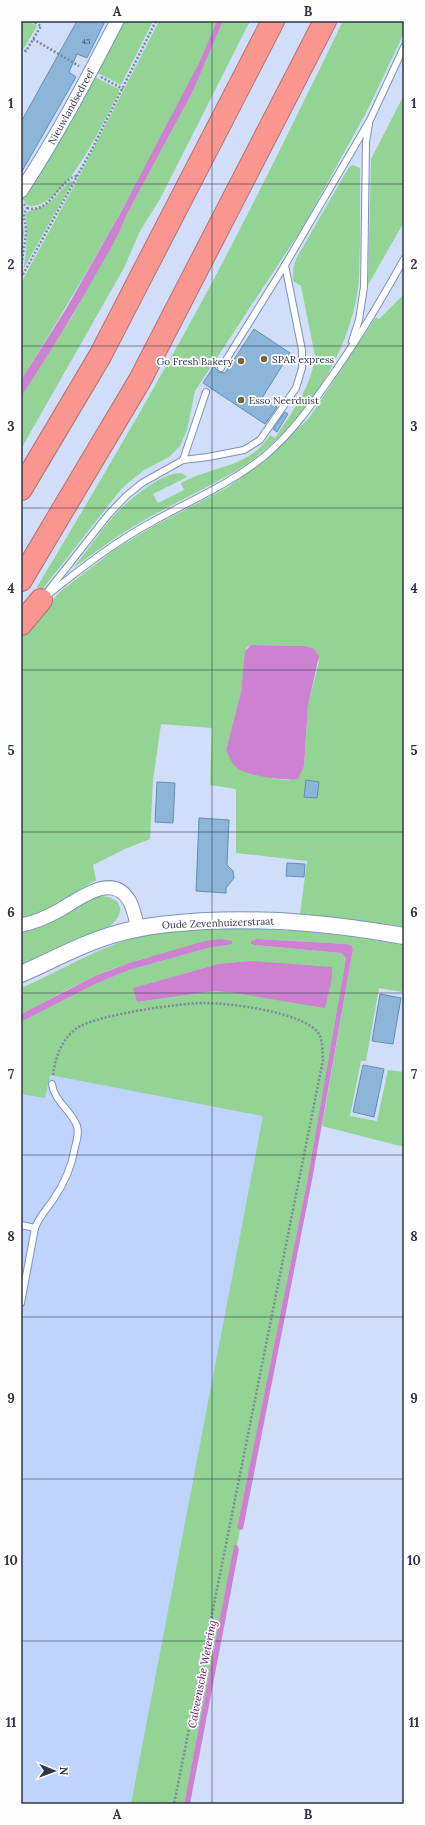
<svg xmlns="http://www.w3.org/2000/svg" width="425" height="1825" font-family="Lora,serif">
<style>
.built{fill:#bed3fd}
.green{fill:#93d393;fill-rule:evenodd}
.water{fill:#cc82d1}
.building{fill:#8bb6da;stroke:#658eb1}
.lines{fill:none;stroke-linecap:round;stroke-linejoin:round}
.service-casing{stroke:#7d92bd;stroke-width:8}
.minor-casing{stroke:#7d92bd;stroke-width:15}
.tertiary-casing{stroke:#7d92bd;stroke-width:18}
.motorway-casing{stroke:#b27476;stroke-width:24}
.path{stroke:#7d889f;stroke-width:2.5;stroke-dasharray:2 2;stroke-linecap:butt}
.service{stroke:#fff;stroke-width:6}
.minor{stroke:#fff;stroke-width:13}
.tertiary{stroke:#fff;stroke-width:16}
.motorway{stroke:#fa968f;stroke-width:22}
.grid{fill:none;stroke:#2d3547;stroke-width:1;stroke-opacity:0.55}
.poi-dot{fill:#7b6535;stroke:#fefefe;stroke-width:1.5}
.labels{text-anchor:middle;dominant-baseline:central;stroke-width:3.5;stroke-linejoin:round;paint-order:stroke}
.number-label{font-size:8px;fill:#44556c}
.street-label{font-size:10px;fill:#2d3547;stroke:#fefefe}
.poi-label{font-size:10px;fill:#2d3547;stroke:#fefefe;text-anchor:start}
.water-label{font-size:11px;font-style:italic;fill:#680870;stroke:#fefefe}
.neatline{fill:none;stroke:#2d3547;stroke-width:1.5}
.grid-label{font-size:13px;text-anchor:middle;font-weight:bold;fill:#2d3547}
</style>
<rect width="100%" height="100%" fill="#d0defa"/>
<polygon class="built" points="21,1055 293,1107 159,1804 21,1804"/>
<g class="green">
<polygon points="21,21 28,21 37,26 24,48 21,46"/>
<polygon points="122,21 153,21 121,85 96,72"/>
<path d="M159 21H217C200 65 177 107 155 149 113 228 68 305 21 380V283L82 171Z"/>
<polygon points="223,21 250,21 160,199 140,231 124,268 21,449 21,397 72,317 123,224 127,214 193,91"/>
<path d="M343 21H404V33L367 111 303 227 195 391 187 430 180 446 169 457 144 470 122 488 41 591 37 587C79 517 121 446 161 375 227 260 285 140 343 21Z"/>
<path d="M93 76 119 89V92C105 119 64 210 29 206L22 199V197Z"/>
<polygon points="404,95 404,222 368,285 371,159"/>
<path d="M353 165 360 168C360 193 360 219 360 244 359 259 360 274 358 289 348 359 299 431 239 469 206 489 171 504 138 524 115 537 94 553 73 568 86 552 98 535 111 519 124 504 158 474 179 473 183 473 185 475 187 477L153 494 158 503 184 490 181 483C211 466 250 468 270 435L275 438C292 412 311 388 315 356L301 286 293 281V269L296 259 349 167Z"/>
<path d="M71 180 72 183 24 268 27 238 26 213C33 208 42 208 49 203 58 196 63 186 71 180Z"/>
<polygon points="21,203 24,209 22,216 24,234 21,258"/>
<path d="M404 294V929L300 914 307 861 236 853V789L210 785 212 728 161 724 153 780 150 839 125 849 93 865 96 880 42 913 21 919V633L61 591 114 550 154 526 228 487 265 461 309 418 376 317 379 319ZM251 645 305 646 313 648 319 661 308 705 304 766 291 780 275 779 236 767 226 750 241 692 246 648Z"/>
<path d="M98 896C125 896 127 915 106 929L21 967V931C50 928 72 906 98 896Z"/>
<path d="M239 928 314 932 404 944 403 992 379 988 366 1061H361L350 1116 377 1121 388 1070 404 1072V1147L322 1126 353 949 352 946 347 944 256 939 251 941V944L254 945 341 953 346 958 307 1182 237 1528 240 1530 237 1545 234 1546 184 1804H131L263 1116 50 1075 45 1098 21 1094V1022L93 985 129 970 208 948 232 944C197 949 162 952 129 963 91 975 56 996 21 1014V988C61 971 99 946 142 936 174 928 206 929 239 928ZM249 961 235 993 215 991 137 1002 134 988 218 964Z"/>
</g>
<g class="water">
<path d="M217 21H223L193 91 127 214C119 235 107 255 96 274 73 316 47 357 21 397V380L66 309 122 210 199 63Z"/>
<path d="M251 645 305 646 313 648 319 656 308 705 304 766 298 779C285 781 245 776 236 767 231 763 229 755 226 750L241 692 245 651Z"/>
<polygon points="221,939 232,941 232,944 208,948 129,970 93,985 21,1022 21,1014 95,976 129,963 205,941"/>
<polygon points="256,939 347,944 352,946 353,949 312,1180 243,1529 240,1530 237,1528 307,1182 346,958 341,953 254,945 251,944 251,941"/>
<polygon points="249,961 332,967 332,978 325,1008 235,993 215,991 137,1002 133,988 218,964"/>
<polygon points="234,1545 237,1545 239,1549 190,1804 184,1804"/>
</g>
<g class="building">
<polygon points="77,21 105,21 87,58 77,54 69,72 76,77 21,173 21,122"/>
<polygon points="254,329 290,353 262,398 277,407 265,424 203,383 214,366 218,372 225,373"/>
<polygon points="285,412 288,414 277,432 273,429"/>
<polygon points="306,780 319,782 317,798 304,797"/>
<polygon points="157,782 175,783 173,823 155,822"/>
<polygon points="199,818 229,820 227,865 233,871 234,878 226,888 226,893 196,891"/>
<polygon points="287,863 305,864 304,877 286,876"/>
<polygon points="380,994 401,998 393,1044 372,1041"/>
<polygon points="363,1065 384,1069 374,1117 353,1112"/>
</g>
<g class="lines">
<g class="service-casing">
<g id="service">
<polyline points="352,341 359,320 364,287 366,142 369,124"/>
<polyline points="221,368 285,265 370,120 404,47"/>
<polyline points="183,460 206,392"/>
<polyline points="48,591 108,515 126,496 142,483 183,460 208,457 244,450 260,440 296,388 302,368 302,350 285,265"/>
<path d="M44 598C79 570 113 543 152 522 191 500 233 483 267 454 295 430 315 400 336 370 361 334 383 297 404 259"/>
<polyline points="21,1225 35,1228"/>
<path d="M21 1303 35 1228C39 1217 46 1210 53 1200 64 1184 72 1166 75 1147 77 1140 79 1133 77 1126 71 1110 54 1101 52 1084"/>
</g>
</g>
<g class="minor-casing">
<g id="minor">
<path d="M21 191C57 136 87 79 117 21"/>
<path d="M21 925C34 923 47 917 58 911 78 900 113 870 130 902 134 910 136 920 138 929"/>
</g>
</g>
<g class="tertiary-casing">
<path id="tertiary" d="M21 974C53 960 85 942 119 933 147 925 176 923 205 921 275 918 335 924 404 936"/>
</g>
<g class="motorway-casing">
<g id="motorway">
<polyline points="21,489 100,356 273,21"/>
<polyline points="21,580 140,380 325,21"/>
<polyline points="21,624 41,600"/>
</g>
</g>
<g class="path">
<polyline points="33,39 79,66"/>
<polyline points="21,48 26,51 41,26 32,21"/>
<polyline points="101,77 123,89"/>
<path d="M27 208C52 214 57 180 77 176"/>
<path d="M22 276C20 260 26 245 26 229 25 221 22 215 27 208L24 204"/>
<polyline points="21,278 90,153 156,21"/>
<path d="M53 1075C55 1058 62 1038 77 1028 96 1015 180 1003 204 1003 229 1003 305 1012 319 1034 323 1041 322 1052 323 1060L174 1804"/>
</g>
<use href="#service" class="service"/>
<use href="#minor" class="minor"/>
<use href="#tertiary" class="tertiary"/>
<use href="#motorway" class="motorway"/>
</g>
<path class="grid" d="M212 21V1804M21 184H404M21 346H404M21 508H404M21 670H404M21 832H404M21 993H404M21 1155H404M21 1317H404M21 1479H404M21 1641H404"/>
<g class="poi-dot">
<circle cx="264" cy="359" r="4"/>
<circle cx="241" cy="361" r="4"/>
<circle cx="241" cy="400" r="4"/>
</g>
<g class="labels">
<g class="number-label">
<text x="86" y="41">45</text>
</g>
<g class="street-label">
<text transform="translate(71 107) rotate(-61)">Nieuwlandsedreef</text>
<text transform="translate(218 923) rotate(-2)">Oude Zevenhuizerstraat</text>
</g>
<g class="poi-label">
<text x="272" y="359">SPAR express</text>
<text x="233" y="361" text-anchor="end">Go Fresh Bakery</text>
<text x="249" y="400">Esso Neerduist</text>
</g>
<g class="water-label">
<text transform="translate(202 1674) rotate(-79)">Calveensche Wetering</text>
</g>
</g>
<rect width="425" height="1825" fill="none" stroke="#fefefe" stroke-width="44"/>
<g transform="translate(54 1771) rotate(91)" stroke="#fefefe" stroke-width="3" paint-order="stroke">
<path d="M0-3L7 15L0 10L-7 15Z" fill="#2d3547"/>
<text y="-6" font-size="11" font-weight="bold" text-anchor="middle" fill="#2d3547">N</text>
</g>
<rect x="22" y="22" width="381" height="1781" class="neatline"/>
<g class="grid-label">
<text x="117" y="16">A</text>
<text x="308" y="16">B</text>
<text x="11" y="108">1</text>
<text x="414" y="108">1</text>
<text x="11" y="269">2</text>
<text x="414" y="269">2</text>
<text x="11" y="431">3</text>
<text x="414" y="431">3</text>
<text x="11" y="593">4</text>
<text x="414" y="593">4</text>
<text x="11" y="755">5</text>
<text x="414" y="755">5</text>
<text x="11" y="917">6</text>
<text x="414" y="917">6</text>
<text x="11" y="1079">7</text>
<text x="414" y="1079">7</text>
<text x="11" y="1241">8</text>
<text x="414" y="1241">8</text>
<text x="11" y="1403">9</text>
<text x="414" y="1403">9</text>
<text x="11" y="1565">10</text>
<text x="414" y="1565">10</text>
<text x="11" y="1727">11</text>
<text x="414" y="1727">11</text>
<text x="117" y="1819">A</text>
<text x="308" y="1819">B</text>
</g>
</svg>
